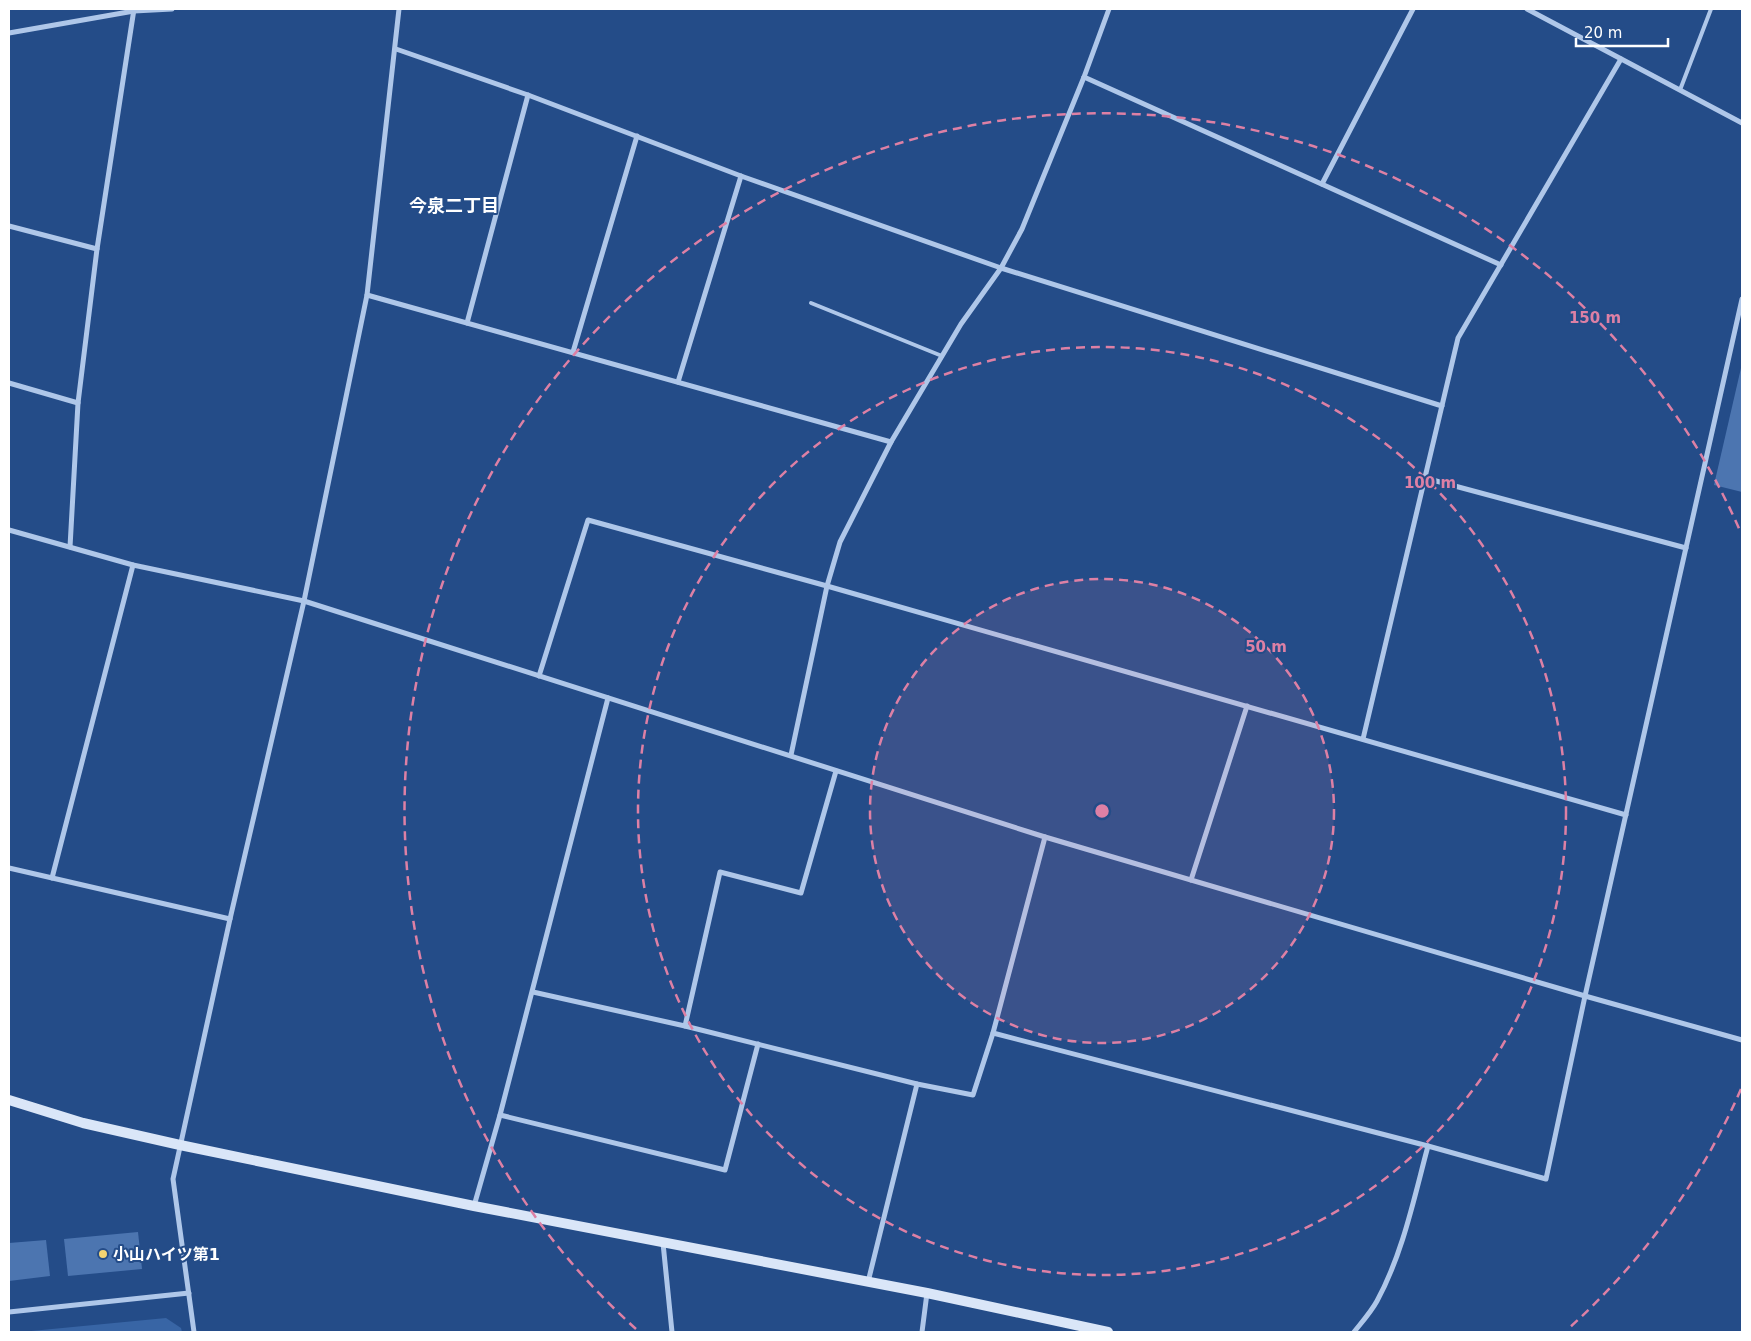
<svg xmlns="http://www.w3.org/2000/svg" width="1751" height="1341" font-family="'DejaVu Sans','Noto Sans JP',sans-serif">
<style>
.green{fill:#3865a5}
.building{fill:#4c75b0}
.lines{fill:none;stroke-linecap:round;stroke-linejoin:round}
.lane{stroke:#afc7e9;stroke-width:4}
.street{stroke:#afc7e9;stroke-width:5}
.secondary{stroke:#dae6f8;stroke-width:10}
.ring{fill:none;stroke:#dd80a5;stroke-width:2.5;stroke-dasharray:9 6}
.poi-dot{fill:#f4d472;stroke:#244c88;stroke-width:2}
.labels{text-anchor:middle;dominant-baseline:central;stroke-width:4;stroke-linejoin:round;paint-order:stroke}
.poi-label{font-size:16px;font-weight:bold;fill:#fff;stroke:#244c88;text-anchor:start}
.neighbourhood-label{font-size:18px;font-weight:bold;fill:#fff;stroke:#244c88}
.centre{fill:#dd80a5;stroke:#244c88;stroke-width:2.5}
.ring-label{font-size:15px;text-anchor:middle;font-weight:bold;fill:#dd80a5;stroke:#244c88;stroke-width:4;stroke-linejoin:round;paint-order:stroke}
</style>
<rect width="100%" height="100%" fill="#244c88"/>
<polygon class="green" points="166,1318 181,1328 182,1332 21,1332"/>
<g class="building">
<polygon points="1741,368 1742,368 1742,492 1714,485"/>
<polygon points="138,1232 142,1269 68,1276 64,1239"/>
<polygon points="46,1240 50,1276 9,1281 9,1243"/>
</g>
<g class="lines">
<g class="lane">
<polyline points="1680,90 1711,9"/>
<polyline points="811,303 942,356"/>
</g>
<g class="street">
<polyline points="1527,9 1742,123"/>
<polyline points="9,33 134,11 172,9"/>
<polyline points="396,49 528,95 741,176 1001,268 1442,406"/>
<polyline points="1084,77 1501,265"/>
<polyline points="1322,184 1413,9"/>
<polyline points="9,226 97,249"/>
<polyline points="367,295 891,442"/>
<polyline points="467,323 528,95"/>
<polyline points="573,352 637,136"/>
<polyline points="678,382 741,176"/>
<polyline points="9,383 78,403"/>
<polyline points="1425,478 1686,548"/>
<polyline points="9,530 133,565 304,601 1045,837 1585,996 1742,1040"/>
<polyline points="70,547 78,403 97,249 134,9"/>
<polyline points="539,676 588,520 827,586 1626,815"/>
<polyline points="1363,739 1458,338 1621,59"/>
<polyline points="791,755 827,586 840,542 891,442 961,324 1001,268 1022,229 1084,77 1109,9"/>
<polyline points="9,868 230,919"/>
<polyline points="52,878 133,565"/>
<polyline points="1191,880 1247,706"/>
<polyline points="533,992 685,1026 917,1084 973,1095 993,1033 1045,837"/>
<polyline points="685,1026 720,872 801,893 836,771"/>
<polyline points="993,1033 1428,1146 1546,1179 1585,996 1742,299"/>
<polyline points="500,1115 725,1170 758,1044"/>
<polyline points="474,1206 500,1115 608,698"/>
<polyline points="663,1243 672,1332"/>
<polyline points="868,1282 917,1084"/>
<polyline points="9,1312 189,1293"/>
<polyline points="194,1332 173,1179 230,919 304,601 367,295 399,9"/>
<polyline points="922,1332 927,1293"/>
<path d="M1354 1332C1362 1322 1371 1312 1377 1301 1403 1253 1414 1198 1428 1146"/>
</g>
<polyline class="secondary" points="9,1100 83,1123 180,1145 474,1206 927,1293 1108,1332"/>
</g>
<circle cx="1102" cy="811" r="232" fill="#dd80a5" fill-opacity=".12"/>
<g class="ring">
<circle cx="1102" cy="811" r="232"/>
<circle cx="1102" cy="811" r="464"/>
<path d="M1741 1089A697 697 0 0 1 1568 1329M636 1329A697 697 0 1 1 1741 533"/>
</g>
<circle class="poi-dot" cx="103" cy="1254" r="5"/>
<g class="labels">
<g class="poi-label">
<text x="113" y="1254">小山ハイツ第1</text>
</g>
<g class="neighbourhood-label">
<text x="454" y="205">今泉二丁目</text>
</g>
</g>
<circle cx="1102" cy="811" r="8" class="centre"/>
<g class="ring-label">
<text x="1595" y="323">150 m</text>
<text x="1430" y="488">100 m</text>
<text x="1266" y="652">50 m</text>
</g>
<rect width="1751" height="1341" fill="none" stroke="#ffffff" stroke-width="20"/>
<path d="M1576 38v8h92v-8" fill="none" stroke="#ffffff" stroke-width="2.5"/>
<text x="1584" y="38" font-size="15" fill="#ffffff" stroke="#244c88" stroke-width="4" paint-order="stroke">20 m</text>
</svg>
